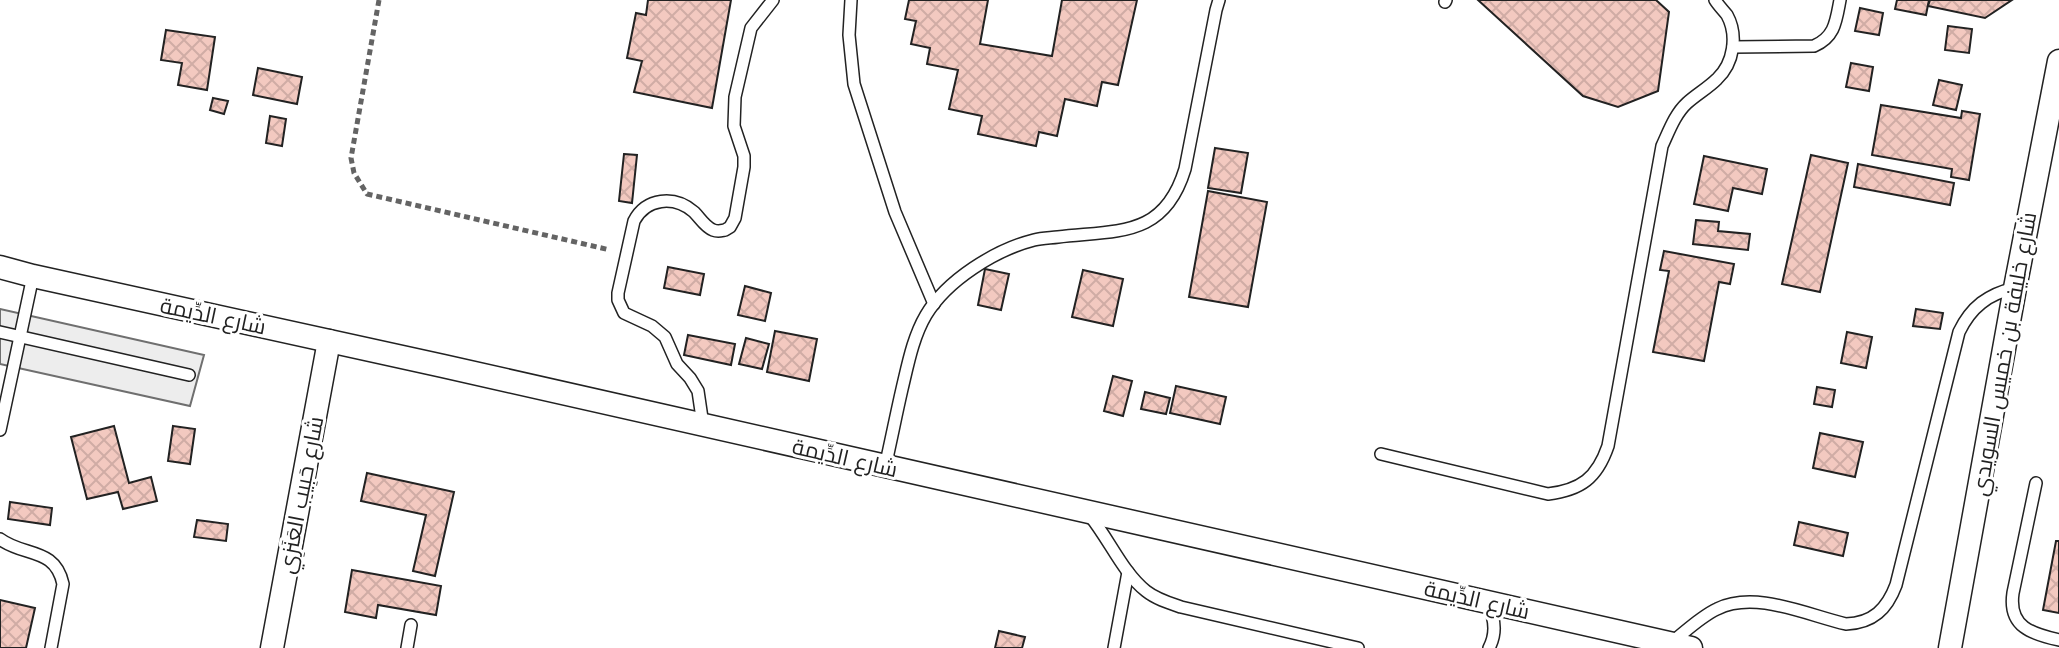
<svg xmlns="http://www.w3.org/2000/svg" width="2059" height="648" font-family="'Work Sans',Cairo,sans-serif">
<style>
.parking{fill:#ededed;stroke:#6f6f6f;stroke-width:2}
.building{fill:url(#building-cross-hatch);stroke:#222;stroke-width:2}
.lines{fill:none;stroke-linecap:round;stroke-linejoin:round}
.service-casing{stroke:#222;stroke-width:14}
.minor-casing{stroke:#222;stroke-width:25}
.path{stroke:#646464;stroke-width:5;stroke-dasharray:6 4;stroke-linecap:butt}
.service{stroke:#fff;stroke-width:11}
.minor{stroke:#fff;stroke-width:22}
.labels{text-anchor:middle;dominant-baseline:central;stroke-width:6;stroke-linejoin:round;paint-order:stroke}
.street-label{font-size:22px;fill:#222;stroke:#fff}
</style>
<defs>
<pattern id="building-cross-hatch" width="8" height="8" patternUnits="userSpaceOnUse" patternTransform="scale(2)"><rect width="8" height="8" fill="#f3c9c0"/><path d="M0 0l8 8M0 8l8-8" fill="none" stroke="#d0aca5"/></pattern>
</defs>
<rect width="100%" height="100%" fill="#fff"/>
<polygon class="parking" points="0,309 204,355 190,406 0,364"/>
<g class="building">
<polygon points="648,0 731,0 712,108 634,92 642,61 627,58 636,13 646,15"/>
<polygon points="909,0 988,0 980,44 1052,56 1062,0 1137,0 1118,85 1102,82 1097,106 1065,99 1057,136 1039,132 1036,146 978,134 982,116 949,109 958,70 927,64 930,48 911,44 916,21 905,19"/>
<polygon points="1478,0 1656,0 1669,12 1658,91 1618,107 1583,96"/>
<polygon points="1897,0 1929,0 1926,15 1895,9"/>
<polygon points="1930,0 2012,0 1985,18 1928,6"/>
<polygon points="1860,8 1883,13 1879,35 1855,31"/>
<polygon points="1948,26 1972,29 1969,53 1945,50"/>
<polygon points="166,30 215,37 207,90 178,85 182,63 161,60"/>
<polygon points="1851,63 1873,67 1869,91 1846,87"/>
<polygon points="258,68 302,77 297,104 253,95"/>
<polygon points="1939,80 1962,85 1956,110 1933,105"/>
<polygon points="213,98 228,101 224,114 210,110"/>
<polygon points="1881,105 1961,118 1962,111 1980,114 1969,180 1951,177 1952,169 1872,155"/>
<polygon points="270,116 286,119 282,146 266,143"/>
<polygon points="1215,148 1248,153 1241,193 1208,188"/>
<polygon points="624,154 637,155 632,203 619,201"/>
<polygon points="1811,155 1848,163 1820,292 1782,284"/>
<polygon points="1704,156 1767,169 1762,194 1733,188 1728,211 1694,204"/>
<polygon points="1858,164 1954,183 1950,205 1854,187"/>
<polygon points="1208,191 1267,202 1248,307 1189,297"/>
<polygon points="1696,220 1719,222 1718,231 1750,234 1748,250 1693,244"/>
<polygon points="1664,251 1734,264 1730,284 1719,282 1704,361 1653,352 1669,271 1660,270"/>
<polygon points="668,267 704,274 700,295 664,288"/>
<polygon points="985,269 1009,274 1001,310 978,305"/>
<polygon points="1083,270 1123,279 1113,326 1072,317"/>
<polygon points="745,286 771,293 765,321 738,315"/>
<polygon points="1916,309 1943,313 1940,329 1913,326"/>
<polygon points="775,331 817,339 809,381 767,372"/>
<polygon points="1847,332 1872,337 1866,368 1841,363"/>
<polygon points="688,335 735,344 731,365 684,355"/>
<polygon points="746,338 769,344 762,369 739,364"/>
<polygon points="1113,376 1132,381 1123,416 1104,411"/>
<polygon points="1176,386 1226,397 1220,424 1170,413"/>
<polygon points="1817,387 1835,390 1832,407 1814,404"/>
<polygon points="1145,392 1170,398 1166,414 1141,409"/>
<polygon points="114,426 129,483 151,477 157,501 123,509 118,492 87,499 71,437"/>
<polygon points="173,426 195,429 190,464 168,461"/>
<polygon points="1820,433 1863,442 1855,477 1813,468"/>
<polygon points="367,473 454,492 435,576 413,571 426,515 361,501"/>
<polygon points="10,502 52,508 50,525 8,519"/>
<polygon points="197,520 228,524 226,541 194,537"/>
<polygon points="1799,522 1848,533 1843,556 1794,545"/>
<polygon points="2056,541 2059,541 2059,613 2043,610"/>
<polygon points="352,570 441,586 436,615 378,605 376,618 345,612"/>
<polygon points="0,600 35,608 26,648 0,648"/>
<polygon points="999,631 1025,637 1022,648 995,648"/>
</g>
<g class="lines">
<g class="service-casing">
<g id="service">
<polyline points="851,0 849,35 854,84 895,212 934,304"/>
<polyline points="1445,2 1446,0"/>
<path d="M1733 47 1814 46C1835 37 1836 21 1840 0"/>
<polyline points="0,332 189,375"/>
<path d="M703 425 698 391 690 378 677 364 665 337 652 326 624 313 618 300V293L634 221C646 198 674 195 694 212 700 218 705 227 713 230 718 232 720 231 725 230L730 227 735 218 744 167V156L734 126 735 97 751 28 773 0"/>
<polyline points="0,430 33,276"/>
<path d="M1381 454 1548 494C1581 490 1597 478 1608 446L1662 146C1669 131 1675 114 1687 103 1697 94 1708 88 1717 79 1734 63 1738 35 1727 15 1723 10 1718 5 1715 0"/>
<path d="M885 467C891 441 896 415 902 389 908 364 913 337 926 315 947 280 995 250 1034 240 1042 238 1050 238 1058 237 1118 230 1164 238 1185 169L1216 10 1219 0"/>
<path d="M2036 483 2013 593C2008 627 2032 634 2059 640"/>
<path d="M1090 516C1109 539 1123 573 1146 591 1156 599 1169 603 1181 607L1358 648"/>
<path d="M0 539C24 557 55 547 63 584L51 648"/>
<path d="M1487 603C1495 618 1497 633 1489 648"/>
<path d="M1671 643C1685 632 1700 617 1717 609 1755 590 1807 615 1846 624 1873 623 1887 609 1896 585L1959 332C1971 307 1988 294 2015 288"/>
<polyline points="407,648 411,625"/>
<polyline points="1114,648 1128,572"/>
</g>
</g>
<g class="minor-casing">
<g id="minor">
<polyline points="0,267 33,276 443,366 1691,648"/>
<polyline points="272,648 329,341"/>
<polyline points="1950,648 2015,288 2059,61"/>
</g>
</g>
<polyline class="path" points="379,0 351,158 354,173 367,194 610,250"/>
<use href="#service" class="service"/>
<use href="#minor" class="minor"/>
</g>
<g class="labels">
<g class="street-label">
<text transform="translate(213 316) rotate(12)">شارع الدِّيمة</text>
<text transform="translate(2004 354) rotate(-80)">شارع خليفة بن خميس السويدي</text>
<text transform="translate(845 458) rotate(13)">شارع الدِّيمة</text>
<text transform="translate(301 495) rotate(-79)">شارع حَبِيب العَنَزِي</text>
<text transform="translate(1477 600) rotate(13)">شارع الدِّيمة</text>
</g>
</g>
</svg>
